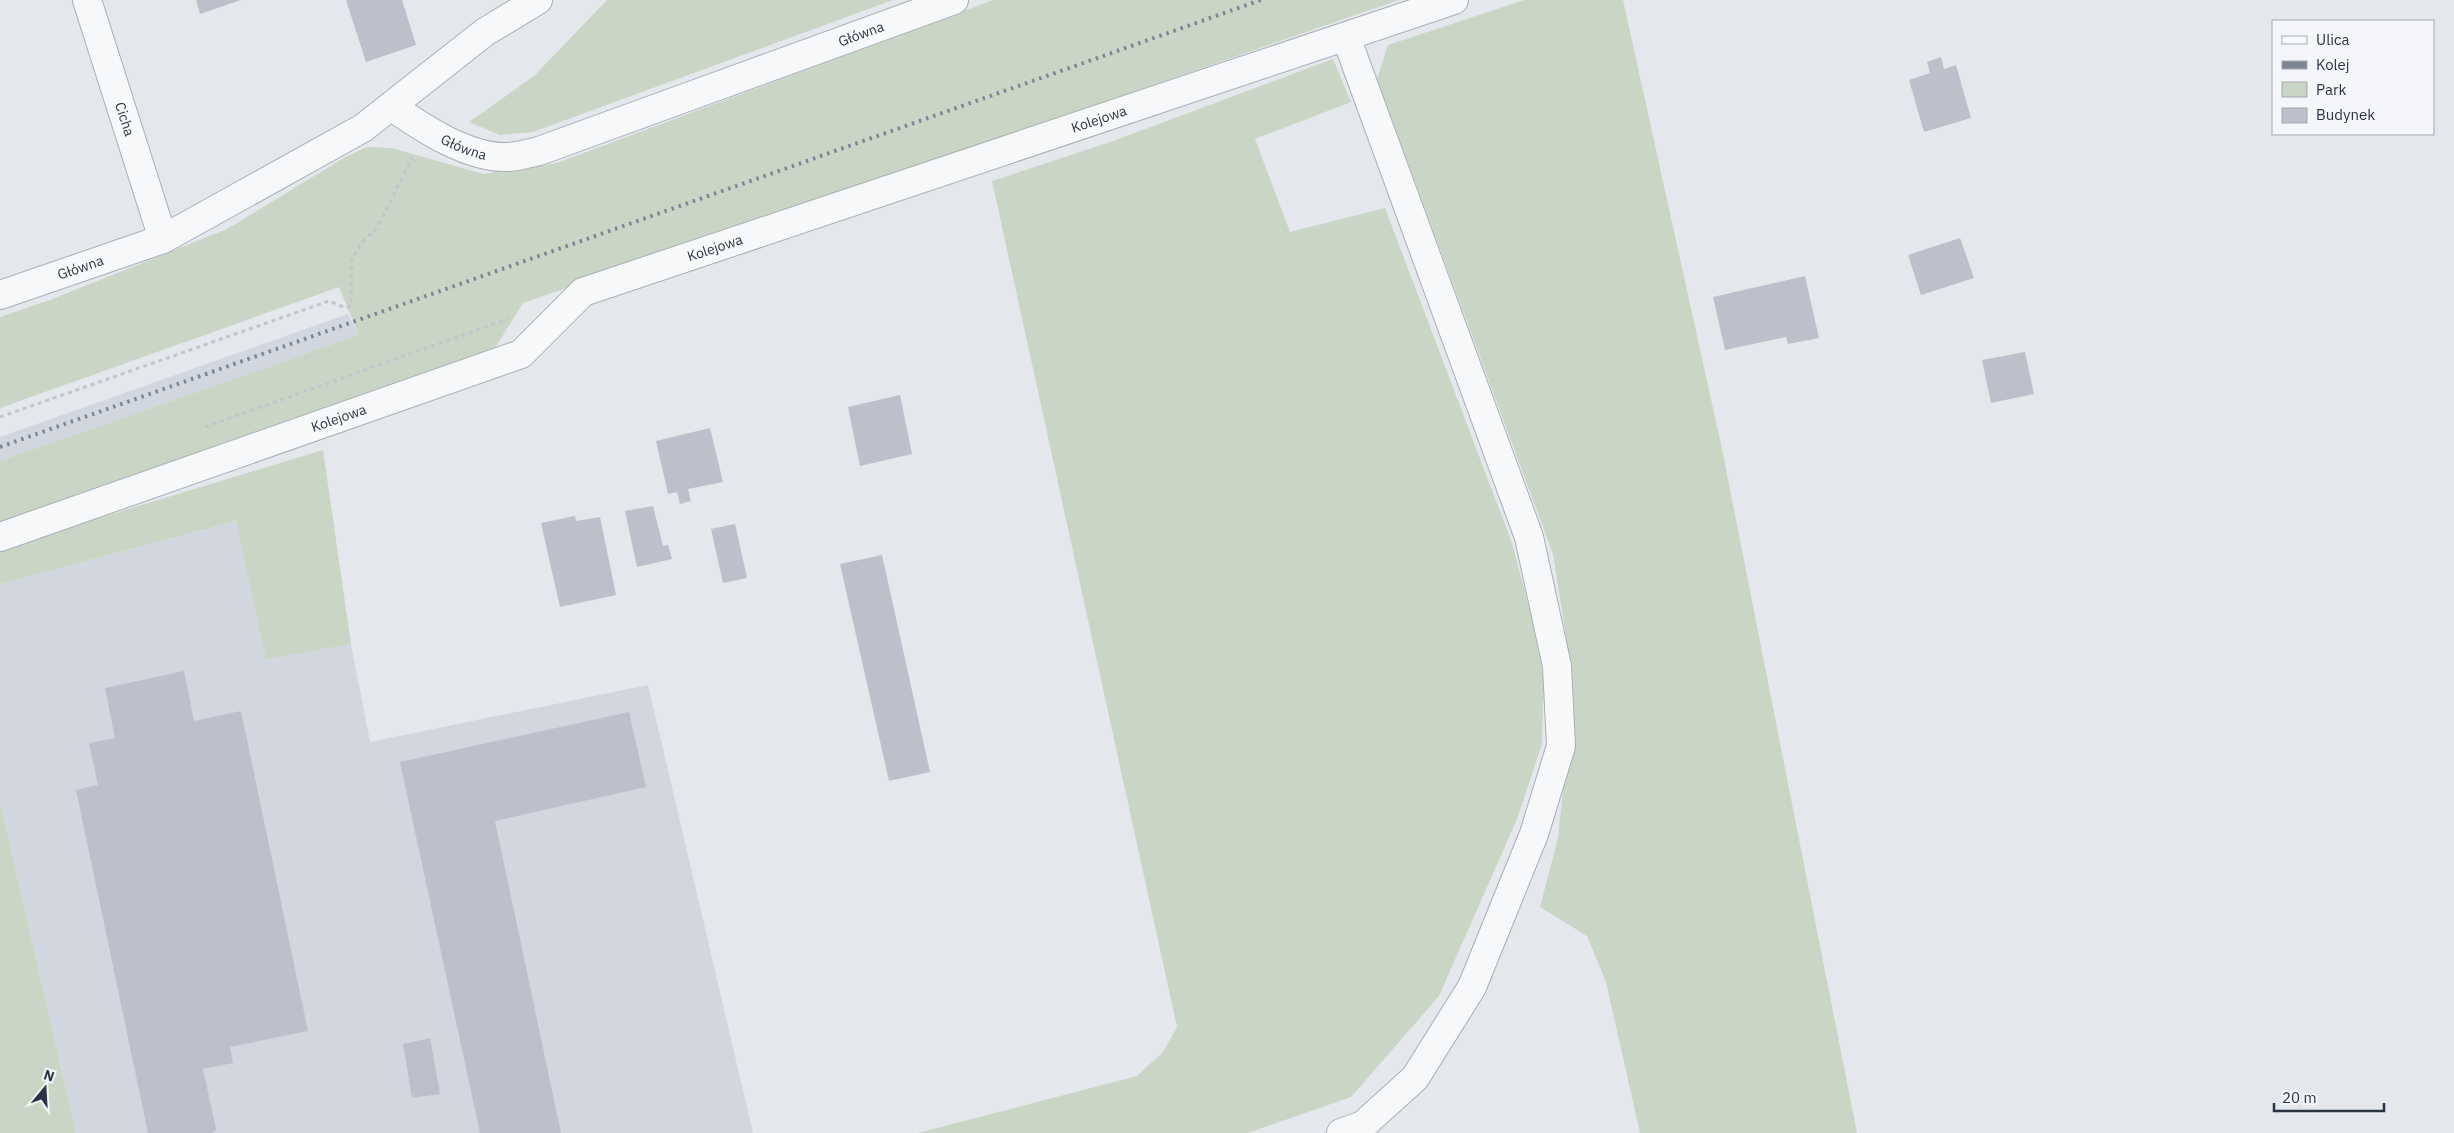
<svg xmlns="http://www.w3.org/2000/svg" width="2454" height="1133" font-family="'IBM Plex Sans',sans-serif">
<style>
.built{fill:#d2d6de}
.green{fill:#c9d6c5}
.building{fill:#bbc0ca}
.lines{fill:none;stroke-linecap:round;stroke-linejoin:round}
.minor-casing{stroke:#a9aeb7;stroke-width:30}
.path{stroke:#c2c5cb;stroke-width:3;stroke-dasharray:4 4;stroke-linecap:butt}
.minor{stroke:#f7f8fa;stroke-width:28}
.rail{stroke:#7d8696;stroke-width:4;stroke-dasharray:2.5 5;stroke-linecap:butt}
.labels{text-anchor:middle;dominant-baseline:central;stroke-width:4;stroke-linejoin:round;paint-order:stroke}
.street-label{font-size:14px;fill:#2b3445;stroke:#f4f6f9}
</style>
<rect width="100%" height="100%" fill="#e4e7ec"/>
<g class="built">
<polygon points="348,314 359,335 0,461 0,437"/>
<polygon points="237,521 266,658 351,644 370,742 648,685 753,1133 76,1133 0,802 0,584"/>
</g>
<g class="green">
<polygon points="607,0 893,0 533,132 500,135 469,122 534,76"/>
<polygon points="993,0 1399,0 523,303 494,350 0,522 0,461 359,335 339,287 0,408 0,317 50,300 227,229 344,158 367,147 392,148 483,174 557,163"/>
<polygon points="1524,0 1623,0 1722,449 1857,1133 1640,1133 1606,982 1587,936 1540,907 1558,838 1567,752 1567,642 1553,554 1377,79 1388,45"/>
<polygon points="1333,59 1351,102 1255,139 1290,232 1385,208 1512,543 1544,663 1542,744 1517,819 1439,996 1351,1097 1248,1133 918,1133 1137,1076 1163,1052 1177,1027 992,181 1113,141"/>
<polygon points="323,450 351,644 266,659 236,521 0,584 0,548"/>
<polygon points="0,802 76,1133 0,1133"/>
</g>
<g class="building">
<polygon points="196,0 241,0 200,14"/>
<polygon points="346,0 402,0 416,45 366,62"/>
<polygon points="1941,57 1944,69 1956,65 1971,118 1924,132 1909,80 1930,73 1927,62"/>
<polygon points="1960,238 1974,278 1921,295 1908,255"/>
<polygon points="1805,276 1819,338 1788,344 1786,337 1725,350 1713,297"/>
<polygon points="2025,352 2034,394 1991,403 1982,360"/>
<polygon points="900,395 912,454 860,466 848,407"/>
<polygon points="710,428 723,482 688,489 691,501 680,504 677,492 668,494 656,441"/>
<polygon points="653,506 663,546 668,545 672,559 637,567 625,511"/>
<polygon points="575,516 576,521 600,517 616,595 560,607 541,523"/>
<polygon points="735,524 747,578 723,583 711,529"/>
<polygon points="882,555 930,772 889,781 840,564"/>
<polygon points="184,671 194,721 241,711 308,1031 230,1047 233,1063 203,1069 216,1129 213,1133 148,1133 76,790 98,785 89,743 115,738 105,688"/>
<polygon points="629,712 646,787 495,821 561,1133 480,1133 400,762"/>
<polygon points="430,1038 440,1094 412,1098 403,1044"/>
</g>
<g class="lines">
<g class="minor-casing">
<g id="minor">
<path id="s1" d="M87 0 163 239"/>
<path id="s2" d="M391 106C422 128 469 159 509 157 519 156 530 153 539 151L954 0"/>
<path id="s3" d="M0 295 163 239 363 128 485 32 538 0"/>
<path id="s4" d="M0 537 521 354 583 292 1454 0"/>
<polyline points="1341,1133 1363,1125 1415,1078 1472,987 1534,834 1561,746 1557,666 1529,537 1346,37"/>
</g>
</g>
<g class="path">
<polyline points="0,417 329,301 346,308 351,306 352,259 362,242 377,228 412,158"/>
<polyline points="205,427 508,319"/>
</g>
<use href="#minor" class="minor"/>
<polyline class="rail" points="0,447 1261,0"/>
</g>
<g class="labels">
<g class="street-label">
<text stroke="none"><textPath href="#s2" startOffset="504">Główna</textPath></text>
<text stroke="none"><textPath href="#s4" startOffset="1184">Kolejowa</textPath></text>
<text stroke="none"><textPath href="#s1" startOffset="125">Cicha</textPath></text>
<text stroke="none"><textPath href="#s2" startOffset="84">Główna</textPath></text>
<text stroke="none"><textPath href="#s4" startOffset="779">Kolejowa</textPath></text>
<text stroke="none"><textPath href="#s3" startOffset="85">Główna</textPath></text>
<text stroke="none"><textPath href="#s4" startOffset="359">Kolejowa</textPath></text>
</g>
</g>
<rect x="2272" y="20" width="162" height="115" fill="#f4f6f9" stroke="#a4a8b1"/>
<rect x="2282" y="36" width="25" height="8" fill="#f7f8fa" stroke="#a4a8b1"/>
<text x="2316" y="45" font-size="15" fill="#2b3445">Ulica</text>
<rect x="2282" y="61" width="25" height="8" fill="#7d8696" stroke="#a4a8b1"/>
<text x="2316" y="70" font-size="15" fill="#2b3445">Kolej</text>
<rect x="2282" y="82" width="25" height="15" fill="#c9d6c5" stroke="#a4a8b1"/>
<text x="2316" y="95" font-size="15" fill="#2b3445">Park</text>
<rect x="2282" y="108" width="25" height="15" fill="#bbc0ca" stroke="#a4a8b1"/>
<text x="2316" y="120" font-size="15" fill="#2b3445">Budynek</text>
<g transform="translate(45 1088) rotate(18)" stroke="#f4f6f9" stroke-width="4" paint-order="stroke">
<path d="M0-4L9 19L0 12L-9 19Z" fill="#2b3445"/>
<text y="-8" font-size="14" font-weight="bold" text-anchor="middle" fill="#2b3445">N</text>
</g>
<path d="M2274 1103v8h110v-8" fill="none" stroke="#2b3445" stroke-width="2.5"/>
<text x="2282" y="1103" font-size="15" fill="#2b3445" stroke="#f4f6f9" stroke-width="4" paint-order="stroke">20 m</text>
</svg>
